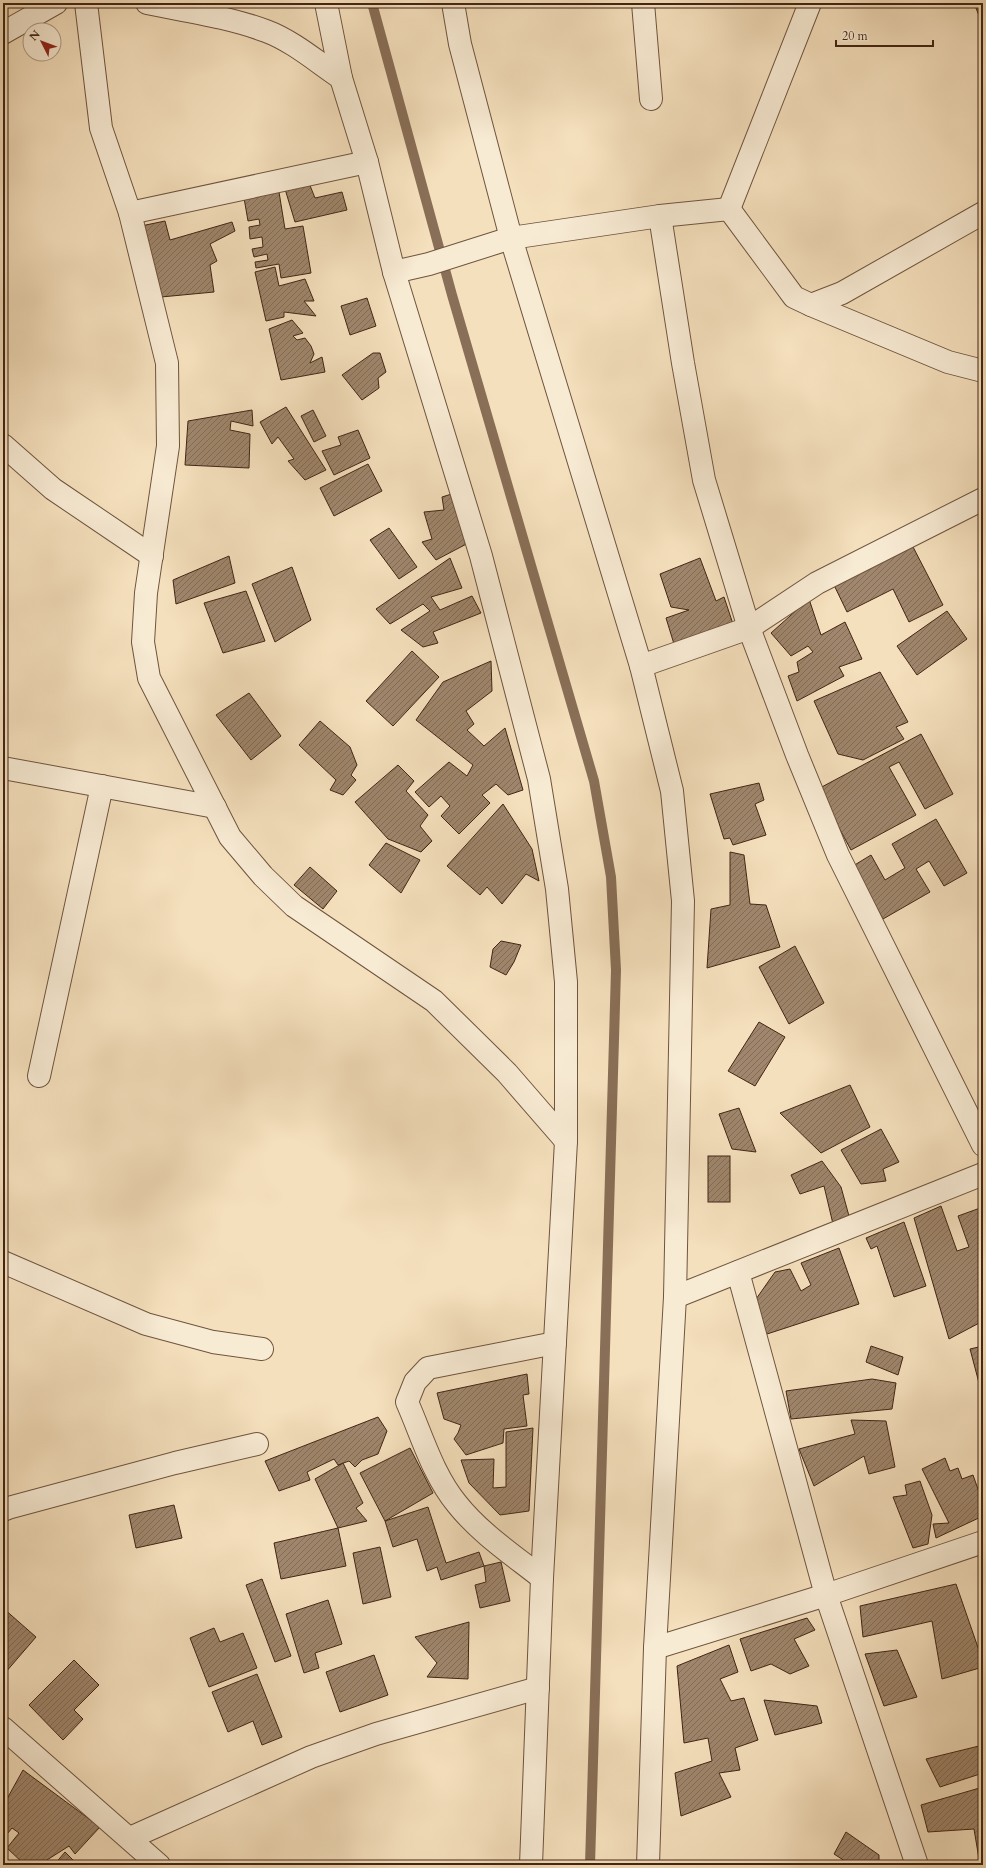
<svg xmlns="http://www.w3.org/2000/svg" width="986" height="1868" font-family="Cardo,serif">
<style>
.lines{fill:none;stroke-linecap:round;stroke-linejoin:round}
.stream{stroke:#896f57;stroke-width:10}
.building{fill:url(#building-hatch);stroke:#422514}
.minor-casing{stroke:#6f543e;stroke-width:24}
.minor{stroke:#f8ebd4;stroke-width:22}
</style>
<defs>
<pattern id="building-hatch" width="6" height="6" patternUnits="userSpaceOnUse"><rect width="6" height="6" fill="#9f866c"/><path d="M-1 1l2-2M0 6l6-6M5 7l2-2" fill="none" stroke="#836d58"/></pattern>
</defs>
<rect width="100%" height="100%" fill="#f5e0bd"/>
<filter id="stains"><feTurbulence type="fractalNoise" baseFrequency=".005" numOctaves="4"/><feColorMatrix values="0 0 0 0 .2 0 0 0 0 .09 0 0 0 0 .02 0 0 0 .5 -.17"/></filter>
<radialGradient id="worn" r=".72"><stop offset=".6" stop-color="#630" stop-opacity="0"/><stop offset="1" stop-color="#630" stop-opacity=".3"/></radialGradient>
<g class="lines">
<polyline class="stream" points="372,3 452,295 594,781 611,877 616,970 590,1865"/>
</g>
<g class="building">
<polygon points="974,3 983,3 983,26"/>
<polygon points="309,183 315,198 342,192 347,210 295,222 285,189"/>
<polygon points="279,192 285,229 303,226 311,273 281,278 279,264 256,268 255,262 268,260 267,254 254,257 252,249 263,247 262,237 250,239 249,227 260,225 259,219 248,221 244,198"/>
<polygon points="165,221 170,240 232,222 235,231 210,244 217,261 210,265 214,292 161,297 141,226"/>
<polygon points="275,267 279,286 305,279 314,301 304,301 316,316 284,312 284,317 266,321 255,272"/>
<polygon points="367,298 376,326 350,335 341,306"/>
<polygon points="292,320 303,333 293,336 297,340 305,338 311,346 314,354 310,363 322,357 325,372 281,380 269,329"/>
<polygon points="373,353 380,353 386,372 378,378 379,388 362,400 342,375"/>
<polygon points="286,407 326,470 305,480 288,461 294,459 278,437 272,444 260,422"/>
<polygon points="252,410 253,426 231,421 230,430 250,434 249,468 185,465 188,421"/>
<polygon points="313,410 326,436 314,442 301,416"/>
<polygon points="358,430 370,458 334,475 322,451 341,445 338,437"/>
<polygon points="368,464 382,491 334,516 320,488"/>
<polygon points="458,492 476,539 436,560 422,542 432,539 424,512 444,510 442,497"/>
<polygon points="389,528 417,567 399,579 370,540"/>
<polygon points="911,543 943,605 909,622 893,589 847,612 833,583"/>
<polygon points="229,556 235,583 176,604 173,580"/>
<polygon points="450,558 462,588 431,597 440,610 472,596 481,613 433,632 438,643 423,647 401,630 430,611 423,604 390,624 376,609"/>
<polygon points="700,558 716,601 724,597 733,624 674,644 666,618 689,610 671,607 660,574"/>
<polygon points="292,567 311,620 275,642 252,584"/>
<polygon points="246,591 265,641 223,653 204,603"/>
<polygon points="809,599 821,635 845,622 862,659 839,667 844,676 797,701 788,676 799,672 797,662 813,652 808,646 791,656 771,633"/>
<polygon points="947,611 967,639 917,675 897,646"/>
<polygon points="412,651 439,677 393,726 366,701"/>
<polygon points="491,661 492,691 466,711 474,724 467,730 484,746 505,728 523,790 508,795 496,784 482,795 490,803 459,834 441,816 450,806 441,796 429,807 415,792 449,762 467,776 473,765 416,720 443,682"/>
<polygon points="880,672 908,722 896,727 904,739 863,760 838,754 814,701"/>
<polygon points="249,693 281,736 251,760 216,715"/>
<polygon points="320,721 350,747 357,765 351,775 356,780 343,795 330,790 336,780 299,745"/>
<polygon points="921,734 953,794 925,809 899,762 889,767 916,815 851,850 818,789"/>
<polygon points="398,765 414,781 406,791 428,815 420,826 432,841 421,852 388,839 355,802"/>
<polygon points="759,783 764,800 755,804 766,835 733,845 730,838 724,839 710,794"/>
<polygon points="503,804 532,849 539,881 526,874 502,904 487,887 480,895 447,866"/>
<polygon points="936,819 967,873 944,886 929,861 916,869 930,892 883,919 853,866 871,855 885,880 905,868 892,844"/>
<polygon points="386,843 420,860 401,893 369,865"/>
<polygon points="730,852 744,855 750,904 766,905 780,947 707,968 711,909 730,905"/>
<polygon points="310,867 337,891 323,909 294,885"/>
<polygon points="501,941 521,945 514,962 506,975 490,967 493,949"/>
<polygon points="795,946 824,1003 789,1024 759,967"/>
<polygon points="759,1022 785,1037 755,1086 728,1071"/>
<polygon points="850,1085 870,1127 821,1153 780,1113"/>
<polygon points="739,1108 756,1152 732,1149 719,1114"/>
<polygon points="881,1129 899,1162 883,1169 886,1181 861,1184 841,1150"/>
<rect x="708" y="1156" width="22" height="46"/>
<polygon points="822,1161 841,1187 849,1216 833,1224 824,1186 800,1194 791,1175"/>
<polygon points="941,1206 957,1251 969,1247 958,1216 983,1207 983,1321 949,1339 914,1218"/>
<polygon points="904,1222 926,1286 894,1297 877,1246 871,1249 866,1238"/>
<polygon points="839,1248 859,1304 764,1335 754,1302 775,1272 790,1269 801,1291 811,1285 801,1263"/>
<polygon points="871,1346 903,1357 898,1375 866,1362"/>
<polygon points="983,1346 983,1398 970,1349"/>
<polygon points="527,1374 529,1394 523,1395 527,1426 504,1429 503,1443 466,1455 454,1439 458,1433 461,1425 444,1419 437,1393"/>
<polygon points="872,1379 896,1383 892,1409 791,1419 786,1391"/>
<polygon points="378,1417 387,1431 378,1454 362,1460 355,1467 349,1461 338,1465 334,1459 307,1472 310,1480 279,1491 265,1461"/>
<polygon points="851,1420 886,1421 895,1467 869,1474 864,1456 814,1486 799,1449 855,1434"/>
<polygon points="533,1428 529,1511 500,1515 469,1483 461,1460 494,1459 493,1488 506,1487 506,1432"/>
<polygon points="410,1448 433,1493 385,1521 360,1473"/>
<polygon points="945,1458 950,1471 958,1468 962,1479 973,1475 979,1492 983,1491 983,1516 936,1538 933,1524 949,1523 922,1469"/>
<polygon points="343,1463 363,1503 356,1508 367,1521 338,1528 315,1479"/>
<polygon points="920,1481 932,1515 928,1544 913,1548 893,1497 907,1495 905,1485"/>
<polygon points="174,1505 182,1538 136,1548 129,1515"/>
<polygon points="428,1507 446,1563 479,1552 484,1566 441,1580 437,1567 427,1571 417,1539 393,1547 385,1521"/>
<polygon points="338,1528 346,1566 281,1579 274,1543"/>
<polygon points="380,1547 391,1597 363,1604 353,1553"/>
<polygon points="501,1562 510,1601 480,1608 475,1585 486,1582 484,1566"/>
<polygon points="262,1579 291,1656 275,1662 246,1585"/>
<polygon points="956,1584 983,1662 983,1667 942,1679 932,1621 863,1637 860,1606"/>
<polygon points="328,1600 342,1644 315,1653 319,1668 304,1673 286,1614"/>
<polygon points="3,1608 36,1637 5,1673 3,1672"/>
<polygon points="807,1618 815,1630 794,1639 809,1666 790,1674 771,1664 751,1671 740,1639"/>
<polygon points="469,1622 468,1679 427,1677 437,1663 415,1637"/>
<polygon points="214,1628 220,1642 243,1633 257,1668 209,1687 190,1638"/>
<polygon points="729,1645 738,1672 720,1679 731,1701 744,1698 758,1740 735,1748 740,1770 719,1773 731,1797 681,1816 675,1773 712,1761 708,1738 684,1743 677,1666"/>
<polygon points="897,1650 917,1697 884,1706 865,1654"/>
<polygon points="374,1655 388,1695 340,1712 326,1672"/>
<polygon points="74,1660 99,1685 74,1710 83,1719 63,1740 29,1705"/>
<polygon points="257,1674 282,1737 262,1745 253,1721 228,1732 212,1692"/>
<polygon points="764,1700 817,1706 822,1723 775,1735"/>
<polygon points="980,1724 983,1725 983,1739"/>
<polygon points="983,1745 983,1773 940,1787 926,1759"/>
<polygon points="23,1770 100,1827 75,1854 69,1846 39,1865 25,1865 7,1848 19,1833 12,1828 3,1839 3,1806"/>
<polygon points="983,1787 983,1865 980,1865 974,1829 928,1832 921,1805"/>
<polygon points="846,1832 879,1855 879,1865 851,1865 834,1854"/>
<polygon points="65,1852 78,1865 54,1865"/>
</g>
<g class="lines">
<g class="minor-casing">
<g id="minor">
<polyline points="86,3 101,128 130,213 167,363 168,446 146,593 143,642 149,678 230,837 263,876 294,906 434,1001 507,1073 566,1141"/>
<path d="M147 3C186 11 229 17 266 31 293 41 317 62 341 78"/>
<polyline points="326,3 341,78 367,162 394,272 481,556 539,779 557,889 566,982 566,1141 542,1578 531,1865"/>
<polyline points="453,3 460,44 511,238 641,666 672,791 683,901 675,1297 655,1648 648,1865"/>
<polyline points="643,3 651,99"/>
<polyline points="3,33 56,3"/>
<polyline points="729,209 810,3"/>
<polyline points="130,213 367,162"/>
<polyline points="660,216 683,363 704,480 749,628 797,755 838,855 983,1145"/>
<polyline points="394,272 429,264 511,238 660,216 729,209 794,297 811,305 842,293 983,213"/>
<polyline points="811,305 948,362 983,371"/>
<polyline points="3,445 53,489 152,556"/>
<polyline points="641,666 749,628 817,583 983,499"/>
<polyline points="3,768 215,807"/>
<polyline points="39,1076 102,786"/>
<polyline points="3,1262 146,1324 213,1342 262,1349"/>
<polyline points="738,1272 826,1595 917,1865"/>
<polyline points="675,1297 983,1174"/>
<polyline points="3,1510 8,1508 175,1463 257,1444"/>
<path d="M542 1578C513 1555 480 1533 457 1504 433 1475 422 1436 407 1402L415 1382 428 1368 555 1343"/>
<polyline points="655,1648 826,1595 983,1542"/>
<polyline points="3,1728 159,1865"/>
<polyline points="130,1838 311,1757 376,1734 538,1688"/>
</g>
</g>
<use href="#minor" class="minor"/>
</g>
<rect width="986" height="1868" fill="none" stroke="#f5e0bd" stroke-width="16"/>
<rect x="4" y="4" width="978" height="1860" fill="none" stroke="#422514" stroke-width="2"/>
<rect x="8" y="8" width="970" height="1852" fill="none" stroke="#422514"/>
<g transform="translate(42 42) rotate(312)"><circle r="19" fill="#f8ebd4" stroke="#af9c87"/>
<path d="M0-3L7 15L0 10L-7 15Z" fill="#8f2418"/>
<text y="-6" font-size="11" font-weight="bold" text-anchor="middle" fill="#422514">N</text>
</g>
<path d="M836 40v6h97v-6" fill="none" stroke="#422514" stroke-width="2"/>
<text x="842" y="40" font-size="12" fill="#422514" stroke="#f8ebd4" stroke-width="3" paint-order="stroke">20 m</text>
<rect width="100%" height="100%" filter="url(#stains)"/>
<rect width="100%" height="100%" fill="url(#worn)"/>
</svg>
